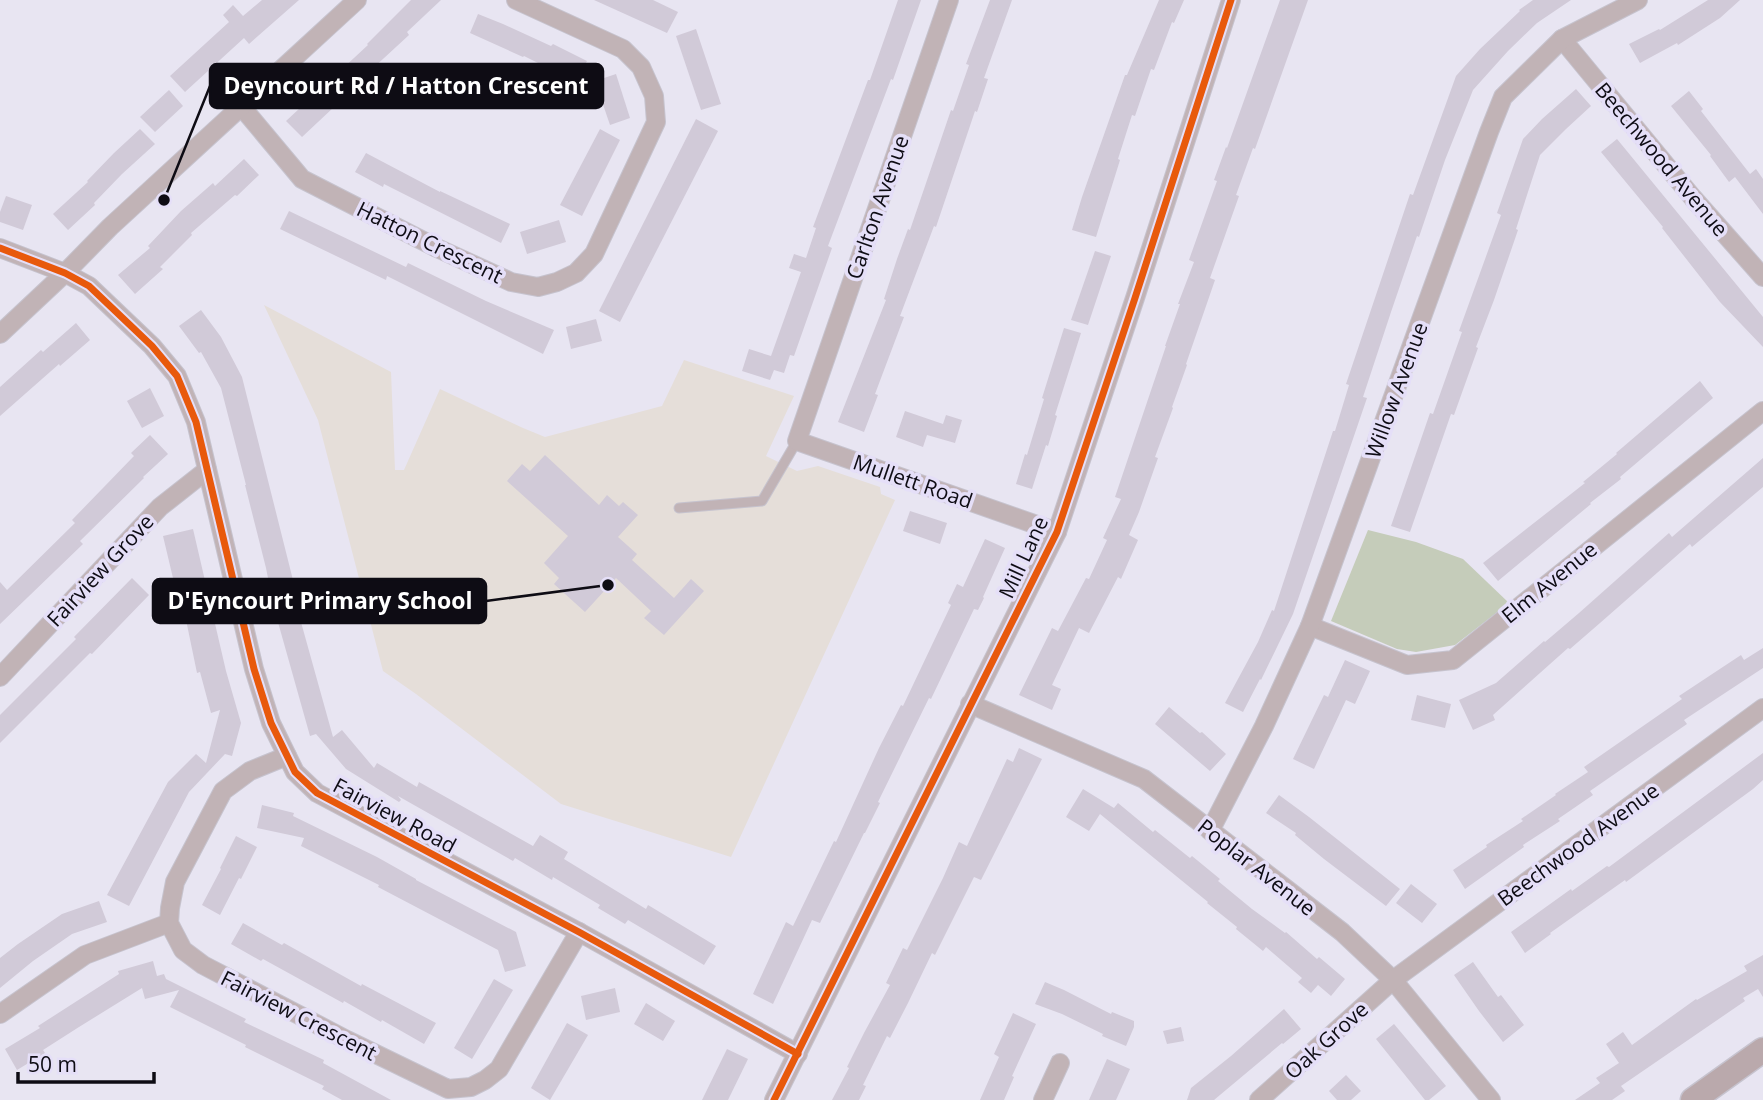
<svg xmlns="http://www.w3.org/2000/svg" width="1763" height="1100" font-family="'Open Sans',sans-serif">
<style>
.education{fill:#e5ded9}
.green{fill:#c5ccba}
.building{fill:#d1cad8}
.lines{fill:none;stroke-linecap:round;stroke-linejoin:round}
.lane-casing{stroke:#c6c3ce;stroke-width:11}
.street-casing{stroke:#c6c3ce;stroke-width:20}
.secondary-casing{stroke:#c6c3ce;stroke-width:27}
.lane{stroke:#c1b3b6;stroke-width:9}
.street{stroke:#c1b3b6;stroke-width:18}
.secondary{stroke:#baa9ac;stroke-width:24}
.cycleway-casing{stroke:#e5dff8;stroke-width:11}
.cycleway{stroke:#e8590c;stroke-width:7}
.labels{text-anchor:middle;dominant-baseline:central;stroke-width:7;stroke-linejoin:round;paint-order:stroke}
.street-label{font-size:21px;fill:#0e0c14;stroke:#e5dff8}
.leader{fill:none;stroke:#0e0c14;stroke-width:2.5}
.callout-dot{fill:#0e0c14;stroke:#e5dff8;stroke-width:2.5}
.callout{fill:#0e0c14;stroke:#0e0c14;stroke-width:2.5}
.callout-label{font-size:23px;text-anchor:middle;font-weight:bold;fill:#fff}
</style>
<rect width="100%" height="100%" fill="#e8e5f2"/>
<polygon class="education" points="264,305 391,372 395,470 404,470 440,389 523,428 545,437 662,406 684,360 794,396 766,456 797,471 818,466 880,487 881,494 895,500 731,857 561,804 416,694 383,671 318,420"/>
<polygon class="green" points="1368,530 1416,542 1463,559 1509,603 1455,645 1416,652 1397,649 1331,621"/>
<g class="building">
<polygon points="262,0 299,0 249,44 244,38 185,92 170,76 229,22 223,15 233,5 243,16"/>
<polygon points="411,0 441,0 407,32 409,35 332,106 334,107 302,137 286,121 368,45 367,44"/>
<polygon points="594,0 653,0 678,12 667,33"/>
<polygon points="898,0 921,0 893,80 891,79 828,246 832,248 794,356 790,355 784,373 774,370 770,380 742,371 749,349 771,356 801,272 789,268 794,254 806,258 816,228 813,227 868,80 870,80"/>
<polygon points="990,0 1012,0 984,78 988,79 977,112 975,111 936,227 934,226 900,316 904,317 875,394 878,395 864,432 838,422 886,300 884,299 897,259 908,229 910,230 951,110 953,111 969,65 966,64"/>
<polygon points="1159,0 1184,0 1174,23 1172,22 1154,70 1151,69 1135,116 1132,115 1118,159 1120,160 1096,237 1072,230 1082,197 1125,75 1127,75"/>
<polygon points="1280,0 1308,0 1255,149 1253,148 1236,195 1239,196 1210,278 1215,280 1186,364 1187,365 1172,407 1173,408 1155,457 1158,458 1139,512 1129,535 1138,540 1121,579 1118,577 1089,633 1079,628 1052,685 1061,689 1052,710 1019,695 1052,628 1058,631 1086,578 1089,579 1107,540 1103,538 1121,499 1115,497 1166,346 1165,346 1180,304 1178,304 1194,262 1189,260 1217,181 1214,180 1226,147 1227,148"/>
<polygon points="1533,0 1571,0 1537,23 1508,51 1473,90 1445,160 1419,237 1417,236 1391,312 1363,397 1367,398 1293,614 1261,680 1260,679 1243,712 1225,703 1258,642 1272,610 1274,611 1333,431 1335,431 1349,385 1346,384 1410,194 1413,195 1456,76 1480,49 1520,11 1519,10"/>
<polygon points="1708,0 1740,0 1720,18 1678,45 1677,43 1640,63 1629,44 1659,29 1660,30"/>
<polygon points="478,14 503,24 551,46 553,44 587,61 576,82 524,56 523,57 470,33"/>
<polygon points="696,29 721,104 701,110 676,36"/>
<polygon points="616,74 630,118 610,125 595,81"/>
<polygon points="1576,89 1591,106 1566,129 1540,155 1516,229 1518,230 1494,300 1476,347 1478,348 1464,387 1454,415 1451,414 1410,532 1391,526 1430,413 1433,414 1462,332 1459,331 1501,215 1497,213 1523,139 1542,119"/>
<polygon points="169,90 183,106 155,132 140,117"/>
<polygon points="1689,91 1703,109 1701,111 1750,174 1756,169 1763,179 1763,214 1735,177 1729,182 1710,156 1711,155 1671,106"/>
<polygon points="696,119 718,131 620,322 599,311"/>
<polygon points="140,129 155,144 122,174 94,203 95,205 68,230 53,214 88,182 87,181 114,153"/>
<polygon points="600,129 620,140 582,216 560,205"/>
<polygon points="1617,139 1763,317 1763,347 1720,302 1662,228 1663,227 1601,152"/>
<polygon points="366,153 440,192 440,191 510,224 501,243 384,184 383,187 355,172"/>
<polygon points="244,159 259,175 237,196 235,195 191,233 192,235 160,267 163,269 135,294 118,275 150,248 148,246 181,211 213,183 215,186"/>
<polygon points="6,196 32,205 23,230 0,222 0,212"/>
<polygon points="289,211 406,267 408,263 486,301 554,330 543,354 387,276 386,280 280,229"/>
<polygon points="559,220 566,242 527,254 520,232"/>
<polygon points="1095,251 1111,256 1088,325 1071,320"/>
<polygon points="201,310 221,337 242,377 297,596 294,597 333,737 342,730 374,768 377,763 417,787 419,782 533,846 540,835 568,852 564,859 646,909 648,905 716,946 704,965 628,920 625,924 598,908 600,905 553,877 552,880 515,858 513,861 398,796 401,800 399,802 346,769 316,734 310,736 274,608 266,568 245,485 246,485 221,388 201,352 199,353 179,326"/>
<polygon points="596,319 602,341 571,349 566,327"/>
<polygon points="76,323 90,340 60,366 59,364 0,416 0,387 41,350 43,352"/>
<polygon points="1064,328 1081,333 1055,415 1057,416 1048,446 1046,445 1032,489 1016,484 1025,454 1027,455 1044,399 1042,398"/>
<polygon points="1700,381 1713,398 1620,477 1621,479 1590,503 1591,504 1498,581 1483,563 1585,483 1583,482 1617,454 1616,453"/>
<polygon points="150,388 164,416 142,428 127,401"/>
<polygon points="905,411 943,424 946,415 962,420 955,443 927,435 923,447 896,437"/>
<polygon points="150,435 168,454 143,477 144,478 80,541 83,544 0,624 0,582 7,590 75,523 72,520 134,456 131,453"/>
<polygon points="545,455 599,505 607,495 619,506 623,502 638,515 618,537 637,554 632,560 674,598 691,579 704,591 664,635 644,618 651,611 616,578 585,612 554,584 559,578 544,563 568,536 507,481 522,464 530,471"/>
<polygon points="1763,458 1763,487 1692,547 1690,544 1600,623 1570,649 1568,648 1493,715 1495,720 1473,730 1459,700 1496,683 1544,641 1545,642 1579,613 1669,533 1672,537"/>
<polygon points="910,511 947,523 940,544 903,531"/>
<polygon points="193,529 226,671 241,723 232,756 225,754 189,792 129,906 107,895 168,782 196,754 206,763 220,710 211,713 200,672 197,673 185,615 182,616 163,536"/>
<polygon points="985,539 1005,548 983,597 984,598 978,610 974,609 931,699 929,698 878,802 880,803 865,833 864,833 820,923 812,920 773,1004 753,994 786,922 793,926 834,841 836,842 879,748 901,705 903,706 931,647 951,605 948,603 957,584 963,587"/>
<polygon points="132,578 149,595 92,654 90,653 0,743 0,715 76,639 74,637"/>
<polygon points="1763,648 1763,668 1684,720 1687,724 1590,791 1593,795 1558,819 1560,821 1523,845 1524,847 1465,889 1453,870 1487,847 1486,845 1523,821 1521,819 1556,795 1555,794 1588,772 1584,767 1682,699 1679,696 1741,655 1744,660"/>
<polygon points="1345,660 1370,671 1355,704 1346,700 1314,769 1293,759 1324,695 1328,697"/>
<polygon points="1417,695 1451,704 1445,728 1411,720"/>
<polygon points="1169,707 1200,733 1202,732 1226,754 1210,771 1155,724"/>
<polygon points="1019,748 1042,759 981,880 974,877 935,955 932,953 908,1003 890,1038 887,1036 863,1085 866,1086 859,1100 832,1100 849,1068 847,1067 864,1033 890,985 886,983 903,948 907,950 943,878 959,842 967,846 1007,759 1013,762"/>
<polygon points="1763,753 1763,780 1753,789 1626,882 1625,880 1550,933 1551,934 1525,953 1511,932 1571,889 1572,891 1607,866 1609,867"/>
<polygon points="1083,789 1114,808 1118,803 1153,832 1155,830 1190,858 1192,856 1220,879 1218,881 1252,909 1285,933 1286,932 1317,959 1319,957 1345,979 1331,996 1318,985 1311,993 1298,982 1302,978 1266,947 1263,951 1236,929 1237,927 1207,903 1208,902 1100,814 1089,831 1066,817"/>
<polygon points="1279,795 1309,817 1400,889 1386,906 1324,859 1295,835 1296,833 1266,813"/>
<polygon points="262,805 294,813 293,816 377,857 416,879 416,880 516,932 526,966 505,972 498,950 378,887 379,885 301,846 304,838 257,828"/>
<polygon points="236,836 257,847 241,879 239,878 220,915 202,905 221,869 220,868"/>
<polygon points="1411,884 1437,904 1422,923 1396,903"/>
<polygon points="99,901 107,922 72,934 33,961 0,988 0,958 18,944 62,914"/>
<polygon points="243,923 282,945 284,943 361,986 362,984 436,1023 424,1044 382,1020 381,1022 344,1001 343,1003 263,959 261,961 231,944"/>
<polygon points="1763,955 1763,997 1758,989 1743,998 1745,1001 1621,1086 1625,1091 1612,1100 1575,1100 1600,1083 1596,1078 1619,1063 1606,1044 1623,1032 1632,1045 1696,999 1697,1000 1747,971 1744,966"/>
<polygon points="153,961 157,976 164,974 166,979 246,1019 244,1022 324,1060 323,1063 391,1100 342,1100 322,1089 324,1086 245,1047 246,1045 170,1007 179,990 145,999 142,988 79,1027 43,1050 45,1053 17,1070 5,1049 40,1028 38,1026 119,974 118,971"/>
<polygon points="1473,962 1498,997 1501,995 1524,1025 1503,1042 1479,1011 1454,975"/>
<polygon points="494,979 513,990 472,1059 454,1048"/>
<polygon points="1045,982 1064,990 1111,1014 1112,1012 1134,1021 1134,1027 1126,1046 1102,1036 1103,1034 1062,1014 1035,1004"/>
<polygon points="615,988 620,1012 586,1020 581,996"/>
<polygon points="646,1003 675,1021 663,1041 634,1024"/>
<polygon points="1284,1009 1301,1029 1283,1044 1282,1043 1214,1100 1187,1100 1191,1088 1231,1056"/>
<polygon points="1013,1013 1036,1024 1012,1076 1014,1077 1004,1100 980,1100 999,1057 994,1054"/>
<polygon points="567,1023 588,1035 550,1100 531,1088"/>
<polygon points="1394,1024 1446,1086 1429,1100 1425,1100 1376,1039"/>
<polygon points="1181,1027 1184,1041 1167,1044 1163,1031"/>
<polygon points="727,1049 748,1059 728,1100 702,1100"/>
<polygon points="1107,1059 1130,1069 1116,1100 1089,1100"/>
<polygon points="1346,1075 1361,1091 1351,1100 1337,1100 1329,1091"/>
</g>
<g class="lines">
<g class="lane-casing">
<polyline id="lane" points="679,508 762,501 797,441"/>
</g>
<g class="street-casing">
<g id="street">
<polyline points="949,0 797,441 1057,532"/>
<polyline points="1562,39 1693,198 1763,277"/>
<polyline points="241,106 302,179 437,248 511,282 538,287 557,282 576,273 594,254 656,122 654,96 641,67 623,49 516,0"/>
<polyline points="0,248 65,273 89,286 152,346 177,376 196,422 254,669 271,723 295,772 317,793 579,932 798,1054"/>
<polyline points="0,334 65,273 110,227 357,0"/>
<polyline points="1310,626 1407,665 1453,660 1763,411"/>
<polyline points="0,677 160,507 207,470"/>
<polyline points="970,704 1144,779 1342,932 1393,980 1491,1100"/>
<polyline points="287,756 250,771 223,791 175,882 170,908 169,923 183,950 203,965 347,1040 448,1089 471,1087 485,1080 499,1069 579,932"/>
<polyline points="1210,831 1264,726 1310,626 1489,132 1503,97 1562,39 1638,0"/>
<polyline points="0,1014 85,955 169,923"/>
<polyline points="774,1100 1057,532 1135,298 1231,0"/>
<polyline points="1043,1100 1060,1063"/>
<polyline points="1259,1100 1393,980 1763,708"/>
</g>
</g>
<g class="secondary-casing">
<polyline id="secondary" points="1693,1100 1763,1050"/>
</g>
<use href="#lane" class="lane"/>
<use href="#street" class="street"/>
<use href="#secondary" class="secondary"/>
<g class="cycleway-casing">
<g id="cycleway">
<polyline points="0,248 65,273 89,286 152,346 177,376 196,422 254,669 271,723 295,772 317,793 579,932 798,1054"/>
<polyline points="774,1100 1057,532 1135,298 1231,0"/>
</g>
</g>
<use href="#cycleway" class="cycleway"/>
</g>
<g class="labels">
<g class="street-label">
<text transform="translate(1662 159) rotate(50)">Beechwood Avenue</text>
<text transform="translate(877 207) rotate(-71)">Carlton Avenue</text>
<text transform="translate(430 242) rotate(26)">Hatton Crescent</text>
<text transform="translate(1396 390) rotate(-70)">Willow Avenue</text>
<text transform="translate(913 481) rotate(19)">Mullett Road</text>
<text transform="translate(1023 557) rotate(-65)">Mill Lane</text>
<text transform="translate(100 570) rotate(-47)">Fairview Grove</text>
<text transform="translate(1549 582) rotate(-39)">Elm Avenue</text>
<text transform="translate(395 815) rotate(28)">Fairview Road</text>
<text transform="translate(1578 844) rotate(-36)">Beechwood Avenue</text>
<text transform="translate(1257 867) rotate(38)">Poplar Avenue</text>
<text transform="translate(299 1015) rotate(27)">Fairview Crescent</text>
<text transform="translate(1326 1040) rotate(-42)">Oak Grove</text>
</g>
</g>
<path class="leader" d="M164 200L210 86M608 585L486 601"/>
<g class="callout-dot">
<circle cx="164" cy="200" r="7"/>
<circle cx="608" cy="585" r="7"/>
</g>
<g class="callout">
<rect x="210" y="64" width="393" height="44" rx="7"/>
<rect x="153" y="579" width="333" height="44" rx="7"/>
</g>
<g class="callout-label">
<text x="406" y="94">Deyncourt Rd / Hatton Crescent</text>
<text x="320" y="609">D'Eyncourt Primary School</text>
</g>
<path d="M18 1072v10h136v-10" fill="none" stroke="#0e0c14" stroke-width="3.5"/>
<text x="28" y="1072" font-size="21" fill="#0e0c14" stroke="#e5dff8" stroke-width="5" paint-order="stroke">50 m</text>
</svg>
